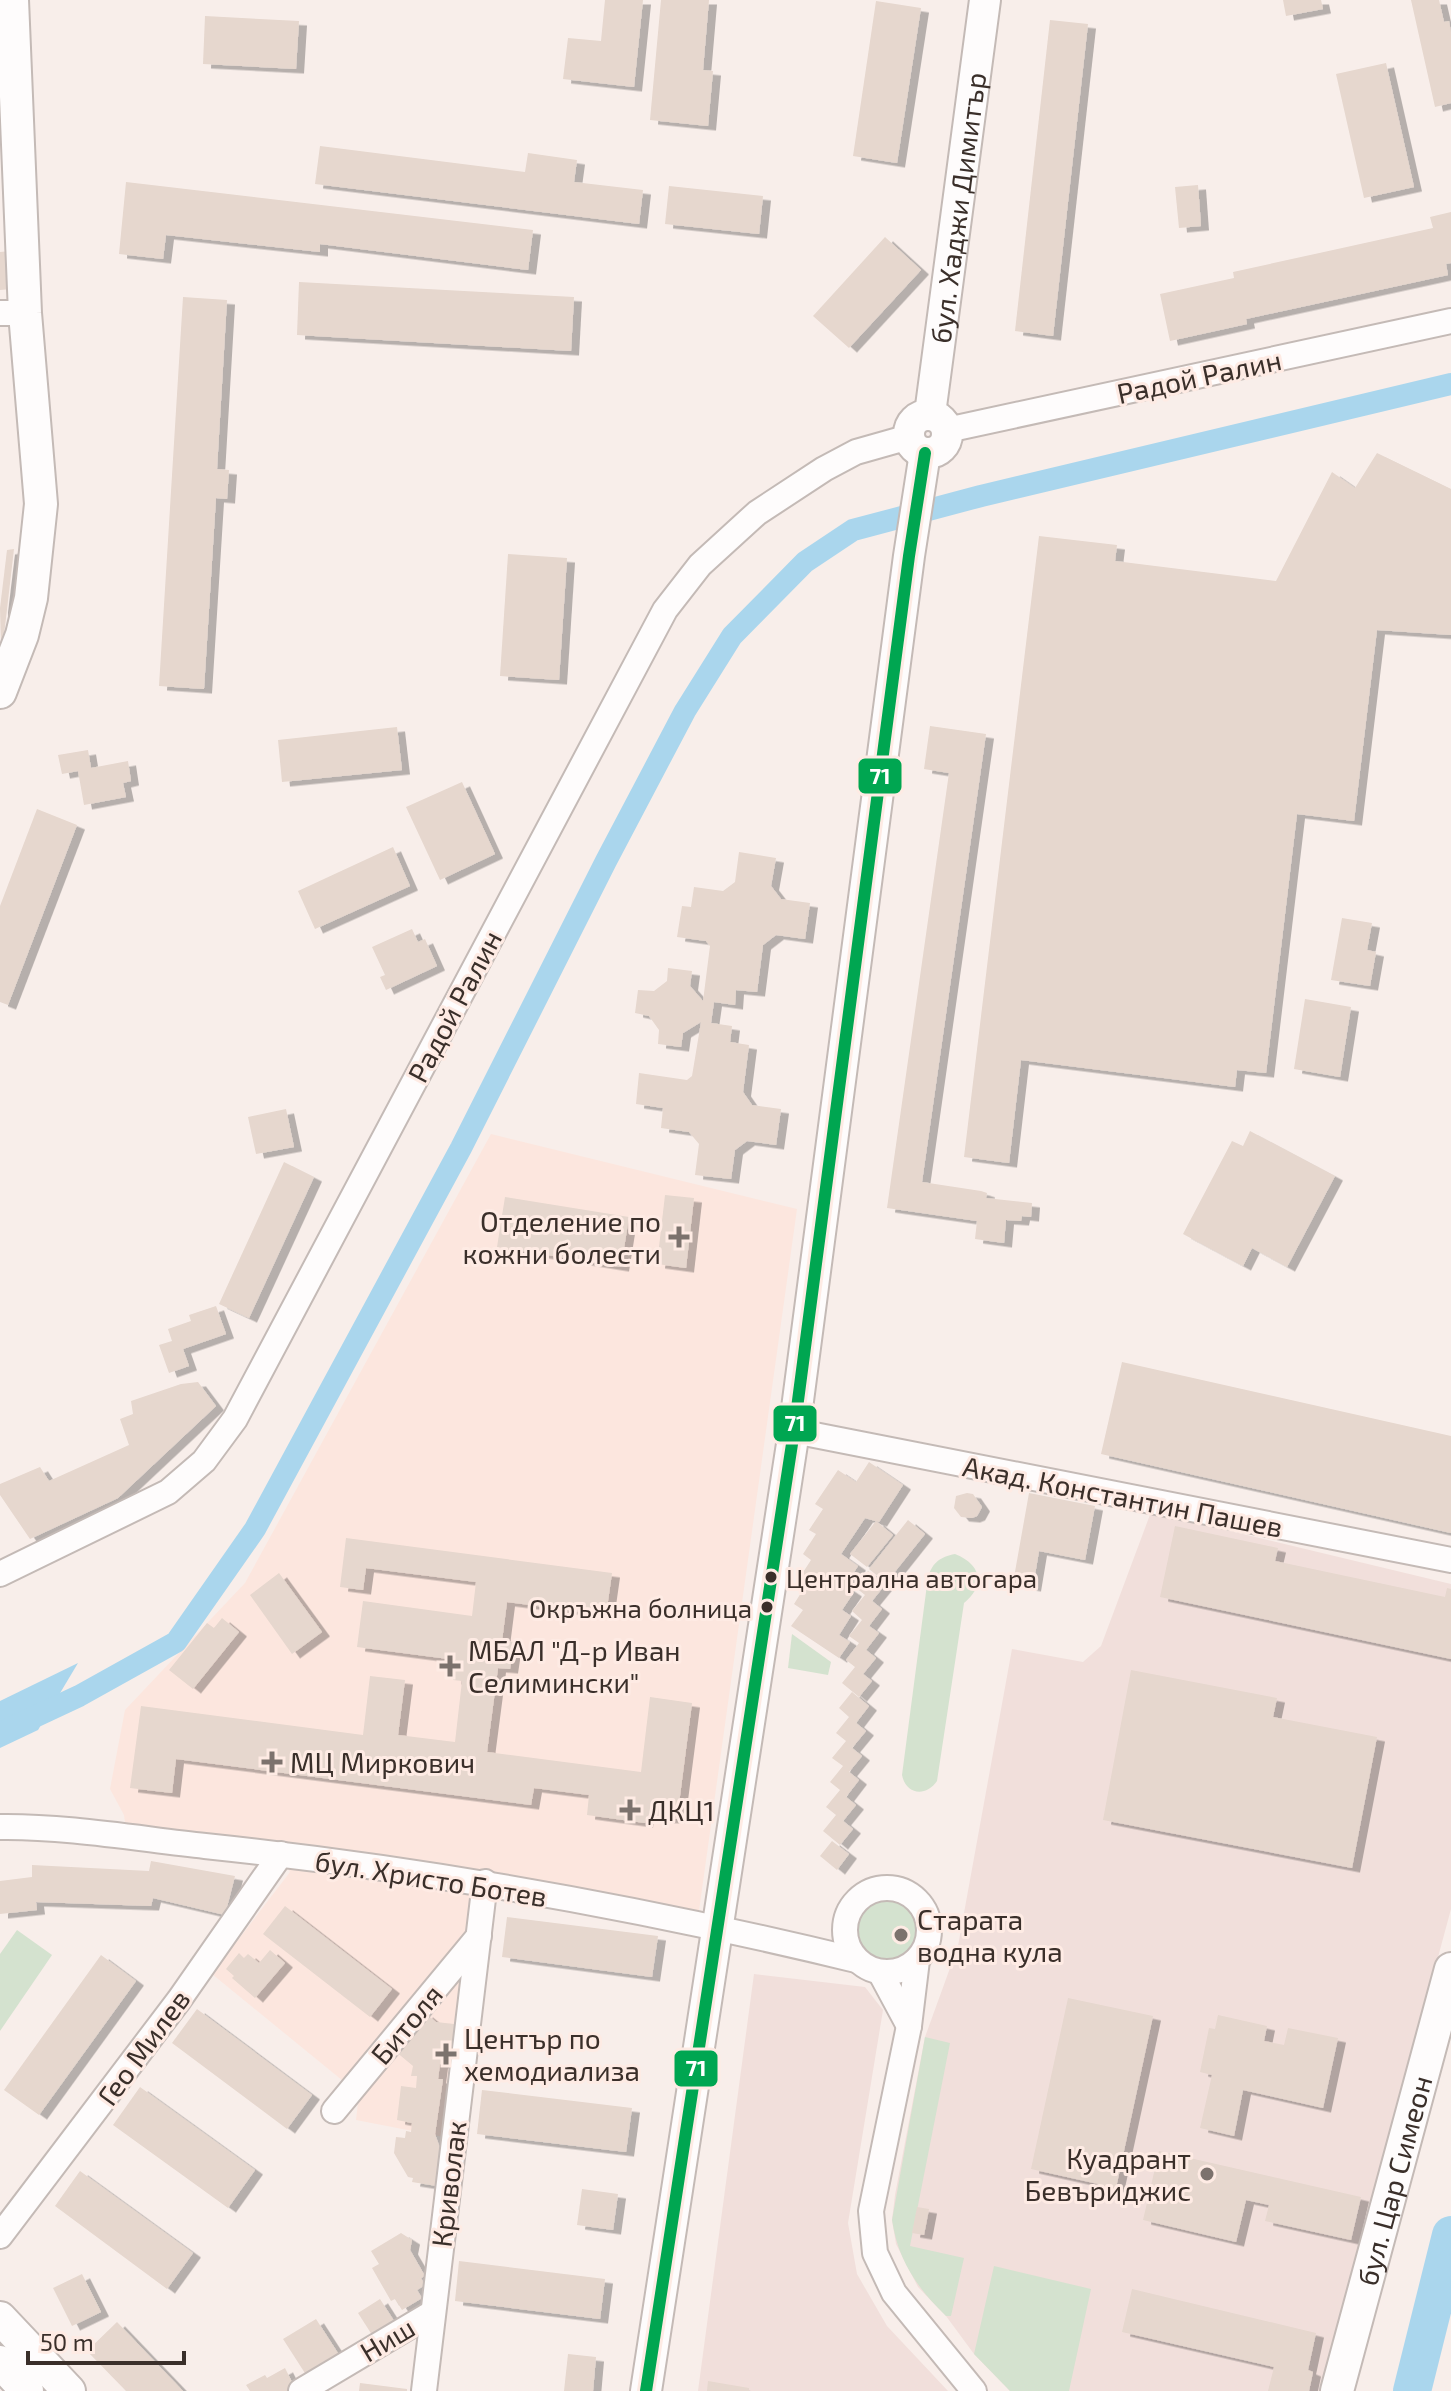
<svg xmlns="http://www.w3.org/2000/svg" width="1451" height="2391" font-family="'Exo 2',sans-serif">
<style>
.commercial{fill:#f1dfdb}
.built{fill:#fce6de}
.green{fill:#d4e2cf}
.water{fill:#aad6ed}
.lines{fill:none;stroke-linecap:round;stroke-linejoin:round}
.canal{stroke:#aad6ed;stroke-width:22}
.river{stroke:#aad6ed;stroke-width:38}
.building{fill:#e6d7ce;filter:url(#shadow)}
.minor-casing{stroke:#c4bab6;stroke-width:28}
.tertiary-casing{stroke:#c4bab6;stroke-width:34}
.secondary-casing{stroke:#c4bab6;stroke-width:36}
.minor{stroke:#fefcfc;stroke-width:24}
.tertiary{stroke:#fefcfc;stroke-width:30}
.secondary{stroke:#fefcfc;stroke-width:32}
.bus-1-casing{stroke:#feebe4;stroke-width:18}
.bus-1{stroke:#00a651;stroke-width:12}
.poi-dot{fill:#7c726d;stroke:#feebe4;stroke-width:3}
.bus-dot{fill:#3a2f2a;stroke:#feebe4;stroke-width:3}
.labels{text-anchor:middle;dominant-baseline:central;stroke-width:6;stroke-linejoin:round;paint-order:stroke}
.bus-label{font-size:26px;fill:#3a2f2a;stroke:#feebe4;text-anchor:start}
.street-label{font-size:28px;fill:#3a2f2a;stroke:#feebe4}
.poi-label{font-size:28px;fill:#3a2f2a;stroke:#feebe4;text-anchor:start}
.line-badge{stroke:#feebe4;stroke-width:3}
.badge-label{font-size:22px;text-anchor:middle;font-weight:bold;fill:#fff}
</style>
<defs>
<filter id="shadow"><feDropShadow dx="8" dy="4.5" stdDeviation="0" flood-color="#0004"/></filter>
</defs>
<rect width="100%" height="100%" fill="#f8eeea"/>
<g class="commercial">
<polygon points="1151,1512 1451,1584 1451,1909 1321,2391 1010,2391 974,2354 946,2316 918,2287 896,2244 892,2220 895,2195 925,2037 958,1946 1012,1649 1083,1662 1101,1646"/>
<polygon points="754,1974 865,1987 883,2010 848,2223 857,2274 887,2326 948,2391 698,2391"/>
</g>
<polygon class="built" points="491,1134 797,1209 697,1925 485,1882 454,2139 356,2120 359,2094 212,1974 290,1872 282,1854 127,1838 124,1815 110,1789 125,1710 245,1583"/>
<g class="green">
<path d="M955 1554C980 1564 987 1584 964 1603L937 1781C926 1797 906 1795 902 1775L928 1577C933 1562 940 1557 955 1554Z"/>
<polygon points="792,1634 831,1662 828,1675 788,1668"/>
<circle cx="886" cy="1930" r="36"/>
<polygon points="17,1930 52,1955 0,2031 0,1954"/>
<path d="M925 2037 950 2043 910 2246 964 2258 951 2316H946C917 2288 898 2260 892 2220Z"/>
<polygon points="994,2266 1091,2289 1069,2391 1010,2391 974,2354"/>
</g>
<polygon class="water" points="78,1663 38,1730 0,1748 0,1701"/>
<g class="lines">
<polyline class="canal" points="0,1733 79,1696 176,1642 255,1529 461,1148 606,861 685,711 732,636 805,562 853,530 981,496 1451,384"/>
<polyline class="river" points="1412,2391 1451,2235"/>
</g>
<g class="building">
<polygon points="605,0 643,0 634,87 563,79 568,38 601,41"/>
<polygon points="661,0 709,0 703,70 713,71 708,126 650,120"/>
<polygon points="1283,0 1321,0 1323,9 1286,16"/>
<polygon points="1411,0 1439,0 1444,22 1449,21 1451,32 1451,103 1435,107"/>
<polygon points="876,1 921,8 897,163 853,156"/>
<polygon points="205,16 299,21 296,69 203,64"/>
<polygon points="1050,20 1088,24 1053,336 1015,331"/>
<polygon points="1386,63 1414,187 1364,198 1336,74"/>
<polygon points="320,146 525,172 528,153 577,160 574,182 643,190 639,224 315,184"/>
<polygon points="126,182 533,230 528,270 320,244 320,252 166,235 163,259 119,254"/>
<polygon points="1198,185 1201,226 1179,228 1175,187"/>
<polygon points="669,186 763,196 759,234 665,224"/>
<polygon points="1451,212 1451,263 1446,264 1448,275 1246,319 1247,324 1170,341 1160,294 1234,278 1233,272 1433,228 1430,217"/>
<polygon points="885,237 921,270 849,348 813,316"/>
<polygon points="10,251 11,289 0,290 0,252"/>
<polygon points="299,282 574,297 571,351 297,335"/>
<polygon points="183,297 227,300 217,469 229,470 227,499 216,498 204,689 159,686"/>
<polygon points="1377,453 1451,489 1451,635 1377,630 1354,821 1297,814 1266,1073 1237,1070 1235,1087 1021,1060 1009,1163 964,1157 1039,536 1117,545 1115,561 1276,581 1332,472 1355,488"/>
<polygon points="14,549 4,635 1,646 0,608 7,550"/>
<polygon points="508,554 567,558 559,680 500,676"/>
<polygon points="930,726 986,734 922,1182 981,1191 987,1193 986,1198 1032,1203 1031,1217 1022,1216 1021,1221 1006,1220 1004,1243 975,1239 977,1221 887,1208 949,773 924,769"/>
<polygon points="397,727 402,770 282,782 278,740"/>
<polygon points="88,750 91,768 128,761 131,781 123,783 126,797 84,805 78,771 62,774 58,755"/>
<polygon points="462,782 495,854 440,880 406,807"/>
<polygon points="37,809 77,825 8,1005 0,1002 0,906"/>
<polygon points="393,847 410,886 315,929 298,891"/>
<polygon points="739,852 776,858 771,886 781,899 810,903 805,939 776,935 763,945 757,992 736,990 735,1005 714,1002 711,1023 732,1026 730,1042 749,1045 743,1092 752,1105 781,1109 776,1145 747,1141 735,1150 731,1179 695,1175 699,1144 689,1132 661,1128 663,1108 636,1104 639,1073 687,1080 692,1076 701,1022 683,1033 681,1047 658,1044 659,1030 649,1016 635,1013 638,990 654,991 667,981 668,968 692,971 690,986 703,1001 710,946 706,941 677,937 682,906 691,907 694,887 723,891 735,882"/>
<polygon points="1342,918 1372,923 1367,950 1376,952 1370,986 1331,980"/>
<polygon points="412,929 418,942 425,939 437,966 386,990 380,977 385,975 372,947"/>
<polygon points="1305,999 1351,1007 1340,1077 1294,1069"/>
<polygon points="286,1109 294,1147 256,1154 248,1117"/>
<polygon points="1250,1131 1335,1176 1287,1267 1252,1248 1243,1266 1183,1234 1232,1141 1243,1146"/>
<polygon points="284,1162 314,1177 249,1318 219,1304"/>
<polygon points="665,1195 694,1198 686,1268 657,1264"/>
<polygon points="505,1197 629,1217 621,1267 497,1247"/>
<polygon points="216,1306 226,1334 183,1349 189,1366 169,1373 159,1345 172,1341 168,1329 191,1321 189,1315"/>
<polygon points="1122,1362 1451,1436 1451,1533 1101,1454"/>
<polygon points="198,1382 216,1406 118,1498 30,1539 0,1495 0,1484 40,1467 49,1481 129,1445 120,1419 133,1414 131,1401 181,1384"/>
<polygon points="869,1462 903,1485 879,1522 865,1518 841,1554 858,1566 845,1586 854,1592 842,1610 851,1616 839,1635 850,1642 839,1658 791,1626 803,1610 794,1604 806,1585 798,1580 811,1560 803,1554 816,1534 809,1530 823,1509 815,1504 838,1470 856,1482"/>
<polygon points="967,1493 973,1494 982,1507 977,1516 972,1518 961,1517 954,1508 956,1496"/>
<polygon points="1029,1493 1095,1506 1085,1560 1039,1551 1033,1587 1013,1583"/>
<polygon points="908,1520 925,1534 886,1583 869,1569"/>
<polygon points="876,1521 893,1535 867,1567 850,1554"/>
<polygon points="1175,1526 1278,1548 1275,1561 1445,1597 1447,1588 1451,1589 1451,1659 1160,1597"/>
<polygon points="346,1538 612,1573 606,1615 507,1602 502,1641 514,1642 510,1669 498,1668 487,1752 641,1772 650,1697 692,1703 677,1819 646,1818 645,1823 587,1815 589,1795 534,1788 531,1805 176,1759 172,1793 130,1788 141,1706 363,1735 370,1676 405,1680 398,1735 455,1742 462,1681 453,1680 456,1660 357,1647 363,1601 472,1616 476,1582 366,1568 363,1590 340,1587"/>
<polygon points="868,1571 885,1585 872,1601 882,1609 869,1626 879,1633 866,1650 876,1658 863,1674 872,1681 859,1697 842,1683 855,1667 846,1660 859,1643 849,1636 862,1620 852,1611 865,1595 855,1587"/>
<polygon points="279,1573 322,1632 292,1654 250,1595"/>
<polygon points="222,1618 239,1632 193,1689 169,1670 207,1623 214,1628"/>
<polygon points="1131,1670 1277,1698 1273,1717 1377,1737 1352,1868 1103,1820"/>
<polygon points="852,1692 869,1706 856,1723 866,1731 852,1748 862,1756 849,1772 859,1780 846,1797 856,1805 843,1821 853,1829 840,1845 823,1831 836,1815 826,1807 840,1790 830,1782 843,1766 832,1758 846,1741 836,1733 849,1717 839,1708"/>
<polygon points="832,1841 849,1854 837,1870 820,1856"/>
<polygon points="151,1861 235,1876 225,1915 153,1898 151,1906 36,1902 37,1910 0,1914 0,1881 32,1877 32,1865 149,1871"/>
<polygon points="285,1906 392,1989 370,2017 263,1934"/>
<polygon points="507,1917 658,1936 652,1977 502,1957"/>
<polygon points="270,1950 285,1963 255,1998 232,1978 234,1976 226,1969 239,1953 244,1958 248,1954 259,1963"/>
<polygon points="101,1955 136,1981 39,2115 4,2090"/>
<polygon points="1068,1998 1153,2016 1116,2188 1031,2169"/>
<polygon points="197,2009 312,2095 287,2129 172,2043"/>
<polygon points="425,2013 436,2022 463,2025 457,2066 440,2064 438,2079 443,2079 435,2134 441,2151 437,2186 412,2182 413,2178 408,2177 394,2153 396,2137 405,2138 406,2131 411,2132 412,2123 397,2120 401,2086 416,2088 417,2076 411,2076 413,2066 395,2051"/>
<polygon points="1218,2015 1267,2026 1264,2041 1284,2045 1288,2028 1338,2038 1323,2108 1243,2090 1234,2136 1200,2128 1212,2075 1200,2072 1209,2028 1215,2029"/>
<polygon points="140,2087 255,2170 228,2208 113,2125"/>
<polygon points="482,2090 632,2108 626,2152 477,2134"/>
<polygon points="1159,2151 1361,2197 1351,2240 1265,2221 1269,2205 1246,2200 1236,2242 1143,2220"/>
<polygon points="80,2171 193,2253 167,2289 55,2206"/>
<polygon points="582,2189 618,2194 613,2230 577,2225"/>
<polygon points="917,2207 929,2209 924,2235 912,2233"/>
<polygon points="401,2233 412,2240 410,2250 425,2276 421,2278 425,2285 417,2290 422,2298 402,2310 395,2299 391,2301 372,2268 379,2264 371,2251"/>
<polygon points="459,2261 605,2279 600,2319 455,2301"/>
<polygon points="82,2274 101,2312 72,2326 53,2288"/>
<polygon points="1132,2289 1316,2333 1308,2370 1313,2372 1309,2391 1268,2391 1274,2367 1122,2332"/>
<polygon points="380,2299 396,2324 374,2338 358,2313"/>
<polygon points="316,2319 343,2361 310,2381 283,2339"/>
<polygon points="117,2322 183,2391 126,2391 87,2351"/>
<polygon points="568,2354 596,2357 593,2391 564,2391"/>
<polygon points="285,2368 296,2390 294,2391 250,2391 246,2385 265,2375 267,2378"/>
<polygon points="708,2381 749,2388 749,2391 707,2391"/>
<polygon points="360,2383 407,2389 407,2391 359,2391"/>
</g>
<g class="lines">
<g class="minor-casing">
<g id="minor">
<polyline points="0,313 25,313"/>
<polyline points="947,430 1451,321"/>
<polyline points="794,1431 1451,1560"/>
<polyline points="0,1574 168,1492 204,1461 235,1419 665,610 700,565 757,513 824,469 856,452 909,437"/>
<path d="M0 1827C65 1826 140 1839 205 1846 424 1869 642 1908 856 1960"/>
<circle cx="887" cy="1930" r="42"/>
<polyline points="917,1960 909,2026 871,2211 875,2253 894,2293 974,2391"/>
<polyline points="880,1972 909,2026"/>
<polyline points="334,2111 479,1936"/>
<polyline points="0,2236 179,2000 281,1854"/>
<polyline points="301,2391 432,2313"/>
<polyline points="424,2391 485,1882"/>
</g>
</g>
<g class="tertiary-casing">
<g id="tertiary">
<path id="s1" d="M930 414 985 0"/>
<circle cx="928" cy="434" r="19"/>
<polyline points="646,2391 794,1431 909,556 925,453"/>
</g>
</g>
<g class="secondary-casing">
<g id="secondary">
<polyline points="0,692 22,635 31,598 41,504 25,313 12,0"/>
<polyline points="0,2318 69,2391"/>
<polyline points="0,2362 27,2391"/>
<path id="s2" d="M1337 2391 1451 1969"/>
</g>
</g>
<use href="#minor" class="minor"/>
<use href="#tertiary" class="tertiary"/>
<use href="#secondary" class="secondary"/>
<g class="bus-1-casing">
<polyline id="bus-1" points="646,2391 794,1431 909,556 925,453"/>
</g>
<use href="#bus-1" class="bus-1"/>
</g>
<g class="poi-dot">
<path d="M675 1225h8v8h8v8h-8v8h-8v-8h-8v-8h8z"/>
<path d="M446 1654h8v8h8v8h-8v8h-8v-8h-8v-8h8z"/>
<path d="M268 1750h8v8h8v8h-8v8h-8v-8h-8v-8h8z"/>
<path d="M626 1798h8v8h8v8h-8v8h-8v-8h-8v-8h8z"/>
<circle cx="901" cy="1935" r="8"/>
<path d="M442 2042h8v8h8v8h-8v8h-8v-8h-8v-8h8z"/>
<circle cx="1207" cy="2174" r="8"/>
</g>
<g class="bus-dot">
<circle cx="771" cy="1577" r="7"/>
<circle cx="767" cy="1607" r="7"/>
</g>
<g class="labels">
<g class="bus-label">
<text x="786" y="1577">Централна автогара</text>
<text x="752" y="1607" text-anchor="end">Окръжна болница</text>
</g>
<g class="street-label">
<text stroke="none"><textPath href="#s1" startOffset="208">бул. Хаджи Димитър</textPath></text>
<text transform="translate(1199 376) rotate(-12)">Радой Ралин</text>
<text transform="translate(454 1006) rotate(-62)">Радой Ралин</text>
<text transform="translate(1123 1496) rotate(11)">Акад. Константин Пашев</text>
<text transform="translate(431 1878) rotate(9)">бул. Христо Ботев</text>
<text transform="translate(406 2024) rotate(-50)">Битоля</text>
<text transform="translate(143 2047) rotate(-54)">Гео Милев</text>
<text stroke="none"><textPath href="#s2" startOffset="218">бул. Цар Симеон</textPath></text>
<text transform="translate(448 2184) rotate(-83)">Криволак</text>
<text transform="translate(387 2339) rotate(-31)">Ниш</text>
</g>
<g class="poi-label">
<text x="661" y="1221" text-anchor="end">Отделение по<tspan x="661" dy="32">кожни болести</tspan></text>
<text x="468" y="1650">МБАЛ "Д-р Иван<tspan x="468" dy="32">Селимински"</tspan></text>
<text x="290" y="1762">МЦ Миркович</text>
<text x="648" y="1810">ДКЦ1</text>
<text x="917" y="1919">Старата<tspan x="917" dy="32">водна кула</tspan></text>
<text x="464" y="2038">Център по<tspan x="464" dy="32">хемодиализа</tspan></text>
<text x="1191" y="2158" text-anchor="end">Куадрант<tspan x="1191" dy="32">Бевъриджис</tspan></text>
</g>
</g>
<g class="line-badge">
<rect x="857" y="757" width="46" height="38" rx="8" fill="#00a651"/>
<rect x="772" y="1404" width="46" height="39" rx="8" fill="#00a651"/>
<rect x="673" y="2049" width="46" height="39" rx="8" fill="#00a651"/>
</g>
<g class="badge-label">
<text x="880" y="784">71</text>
<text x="795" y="1431">71</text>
<text x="696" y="2076">71</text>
</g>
<path d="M28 2351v12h156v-12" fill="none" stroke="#3a2f2a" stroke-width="4"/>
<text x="40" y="2351" font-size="24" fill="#3a2f2a" stroke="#feebe4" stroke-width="6" paint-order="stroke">50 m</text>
</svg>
